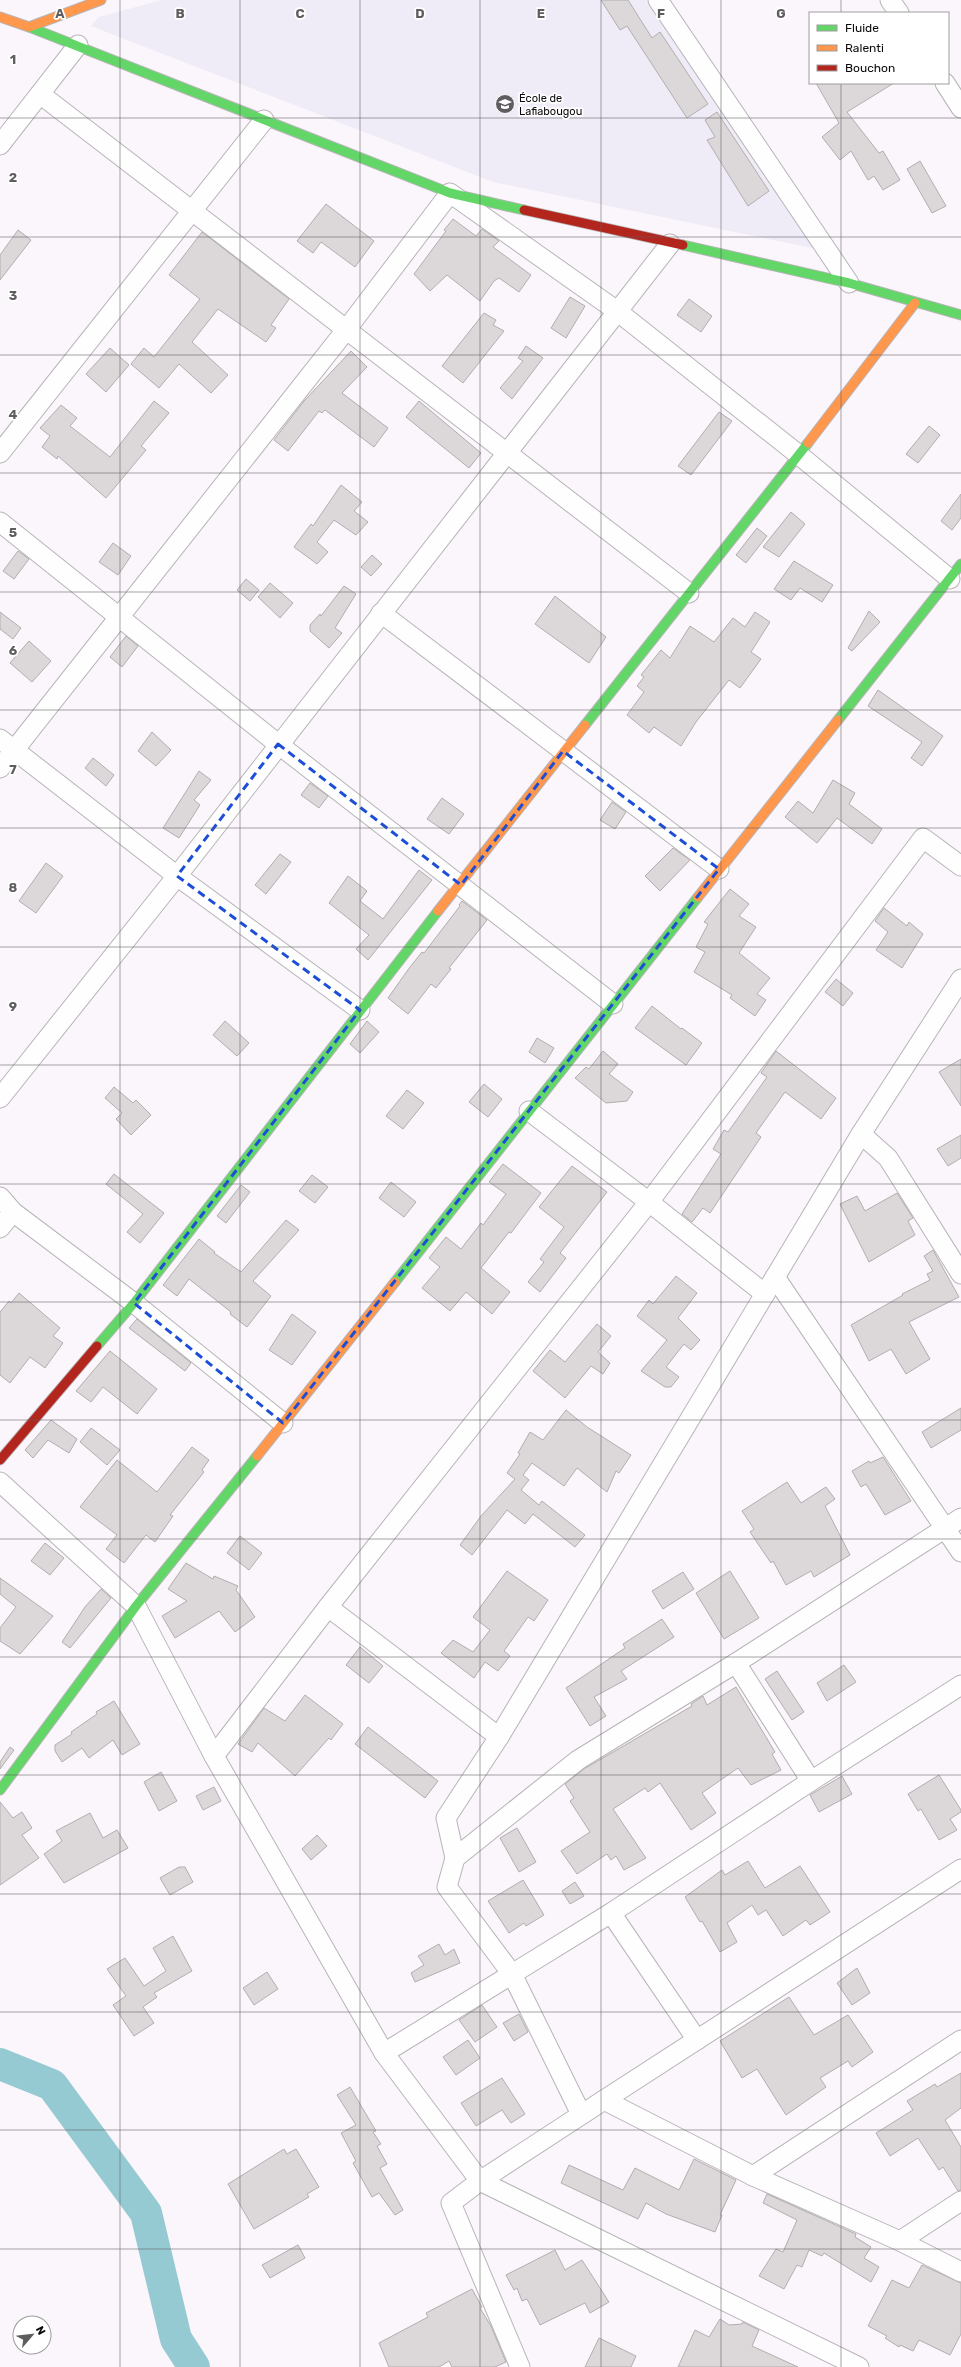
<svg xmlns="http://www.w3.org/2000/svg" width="961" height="2367" font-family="Rubik,sans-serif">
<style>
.education{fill:#efebf7}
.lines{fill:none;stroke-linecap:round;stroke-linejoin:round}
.river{stroke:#96cad3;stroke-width:32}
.building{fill:#dcd8d9;stroke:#b2aeb0}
.street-casing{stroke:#b7b4b8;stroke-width:21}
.fast-casing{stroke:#b7b4b8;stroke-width:11}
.slow-casing{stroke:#b7b4b8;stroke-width:11}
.jam-casing{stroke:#b7b4b8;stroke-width:11}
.street{stroke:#fefefe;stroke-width:19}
.fast{stroke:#63d668;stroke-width:9}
.slow{stroke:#ff974d;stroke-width:9}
.jam{stroke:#b3261e;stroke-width:9}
.marked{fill:none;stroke:#1d4ed8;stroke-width:3;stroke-dasharray:8 5;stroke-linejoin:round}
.grid{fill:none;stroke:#605d60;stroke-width:1;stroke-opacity:0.55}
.labels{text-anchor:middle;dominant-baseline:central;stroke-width:3.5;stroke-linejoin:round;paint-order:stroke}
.poi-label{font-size:11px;fill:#0d0b0d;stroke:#fff;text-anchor:start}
.grid-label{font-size:13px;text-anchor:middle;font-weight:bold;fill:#605d60;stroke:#fff;stroke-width:3.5;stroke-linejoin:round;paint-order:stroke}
</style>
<rect width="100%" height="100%" fill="#fbf6fb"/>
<polygon class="education" points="162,0 646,0 817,249 493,182 91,26 99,17"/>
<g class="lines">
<polyline class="river" points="0,2064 52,2085 146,2213 176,2339 194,2367"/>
</g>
<g class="building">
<polygon points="601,0 628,0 652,38 660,32 708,104 687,118 627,26 620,30"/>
<polygon points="816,83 894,83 847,112 879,153 883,151 900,180 883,190 874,176 868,180 851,151 840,160 822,137 839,123"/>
<polygon points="717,112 769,191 748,206 707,140 715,137 705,120"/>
<polygon points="920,161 946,206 932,213 907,169"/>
<polygon points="326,204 374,241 355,267 321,242 313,253 297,241"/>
<polygon points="453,219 476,236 482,229 499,241 493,247 531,275 519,292 499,278 494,281 480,301 447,275 430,291 414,274 446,231 444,230"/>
<polygon points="18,230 31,240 0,280 0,255"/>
<polygon points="202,232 289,299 271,325 276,328 266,342 218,309 192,342 228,375 211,393 179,364 159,388 131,364 144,348 154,357 200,299 169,275"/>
<polygon points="570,297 585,306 566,338 551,328"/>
<polygon points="689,299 712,316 701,332 677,315"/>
<polygon points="484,313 496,320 493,325 504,331 463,383 442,366"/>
<polygon points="526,346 543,358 512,399 500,388 523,361 518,358"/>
<polygon points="110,348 129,365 106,392 86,374"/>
<polygon points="351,351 367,367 342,393 388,428 374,447 325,410 322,413 319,411 288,451 274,440 304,401"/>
<polygon points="154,401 169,413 141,446 146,450 106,498 58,456 57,459 42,447 50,436 40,428 61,405 77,418 70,426 110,457"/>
<polygon points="419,401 481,453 469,468 406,417"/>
<polygon points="719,412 732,421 691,475 678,466"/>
<polygon points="929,426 940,435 918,463 906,454"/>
<polygon points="341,485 362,502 354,511 368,522 356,535 334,520 317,542 328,552 317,564 294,547 311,524 313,526"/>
<polygon points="961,494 961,518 952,530 941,521"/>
<polygon points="791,512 805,524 779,557 763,547"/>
<polygon points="757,528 767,536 746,563 736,555"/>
<polygon points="113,543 131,556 118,575 99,562"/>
<polygon points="18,551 29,559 14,579 3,571"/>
<polygon points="372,555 382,564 371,576 361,567"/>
<polygon points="794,561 833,585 822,602 800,588 791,600 774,589"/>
<polygon points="246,579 259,590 250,601 237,590"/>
<polygon points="270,583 293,603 280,618 258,597"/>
<polygon points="344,586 356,594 335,628 342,633 329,648 310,631 310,625 320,614 321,616"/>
<polygon points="555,596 606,637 589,663 535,624"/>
<polygon points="869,611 880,622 852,651 848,648"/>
<polygon points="0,612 21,628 13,639 0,629"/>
<polygon points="755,612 770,622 751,652 761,659 740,688 729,680 696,722 681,746 654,727 649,733 627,715 644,692 637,686 644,677 641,675 661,650 670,658 690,626 714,642 733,618 745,627"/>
<polygon points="126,636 138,646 122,667 110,657"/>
<polygon points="29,641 51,661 32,682 10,663"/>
<polygon points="878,690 943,736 922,766 911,758 922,742 868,706"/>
<polygon points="152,732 171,750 156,766 138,751"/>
<polygon points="93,758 114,775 106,786 85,768"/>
<polygon points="199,771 211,780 194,800 200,805 179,838 163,828"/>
<polygon points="833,780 855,793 849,804 882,829 872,844 837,818 817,843 785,817 798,801 813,813"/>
<polygon points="310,783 328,796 319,808 301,795"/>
<polygon points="442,798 464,814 449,834 427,819"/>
<polygon points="612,802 626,812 615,829 600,820"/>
<polygon points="673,848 690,860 660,891 645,876"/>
<polygon points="280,854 291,862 266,894 255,885"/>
<polygon points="46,863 63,876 36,913 19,901"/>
<polygon points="419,870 432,880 368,960 356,949 369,935 329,903 348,876 367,891 360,901 383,919"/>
<polygon points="730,889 749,904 739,916 756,927 739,953 770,978 757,994 766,1000 755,1016 730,998 732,995 694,972 705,952 696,947 708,924 704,922"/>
<polygon points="462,901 487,920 449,968 451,969 436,988 431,984 408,1014 388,998 410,967 422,952 424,953 460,906 459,905"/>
<polygon points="884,908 907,926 909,922 923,934 902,968 876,950 888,932 875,921"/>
<polygon points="836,979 853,993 843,1006 825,992"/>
<polygon points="652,1006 681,1029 682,1028 702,1043 686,1065 635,1028"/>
<polygon points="225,1021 249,1043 237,1056 213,1035"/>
<polygon points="367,1021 379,1032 360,1053 350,1044"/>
<polygon points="537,1038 554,1048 545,1063 529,1052"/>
<polygon points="603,1051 618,1064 609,1074 633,1092 627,1101 606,1103 575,1078 586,1067 589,1069"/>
<polygon points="776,1051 836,1098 821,1119 785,1092 756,1133 761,1137 710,1213 703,1208 692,1222 682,1214 721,1154 713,1149 724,1130 728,1132 767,1077 761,1073"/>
<polygon points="961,1059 961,1106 939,1072"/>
<polygon points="484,1084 502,1099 488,1117 469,1102"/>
<polygon points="114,1087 133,1103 136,1100 151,1115 131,1135 116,1119 122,1113 105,1098"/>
<polygon points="407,1090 424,1103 403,1129 386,1116"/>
<polygon points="961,1135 961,1158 948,1166 937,1149"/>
<polygon points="503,1164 541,1193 511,1233 509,1232 481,1268 510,1292 492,1314 466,1292 450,1311 422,1288 440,1267 429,1258 446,1237 461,1249 481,1223 483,1225 506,1194 489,1182"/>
<polygon points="572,1166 607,1192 560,1253 566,1258 540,1292 528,1282 544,1262 540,1259 564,1227 539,1207"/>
<polygon points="114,1174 164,1213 140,1243 127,1232 143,1214 106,1184"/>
<polygon points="312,1175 328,1187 315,1203 299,1191"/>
<polygon points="391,1182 416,1202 404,1217 379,1198"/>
<polygon points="241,1185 250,1192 226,1223 217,1216"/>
<polygon points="897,1193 913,1218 908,1221 915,1235 869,1262 840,1204 857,1196 865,1211"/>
<polygon points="286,1220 299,1230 253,1281 271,1296 247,1327 230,1314 231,1312 189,1279 177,1296 163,1285 199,1239 215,1252 214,1253 241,1272"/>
<polygon points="933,1250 959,1297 909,1322 930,1359 906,1374 891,1349 869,1361 851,1325 903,1295 902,1294 930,1280 927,1274 933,1271 924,1256"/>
<polygon points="676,1276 697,1293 678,1318 700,1340 691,1350 684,1344 666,1367 679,1377 671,1387 665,1387 641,1371 667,1340 637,1316 649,1300 653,1304"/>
<polygon points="19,1293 60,1328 53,1336 63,1343 45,1368 30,1357 10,1383 0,1375 0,1312 9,1301 11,1303"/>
<polygon points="292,1314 316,1332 292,1365 269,1350"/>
<polygon points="137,1319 191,1363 185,1371 129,1328"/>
<polygon points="597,1324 611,1336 598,1352 610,1363 603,1374 591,1366 565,1398 533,1371 550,1350 565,1362"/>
<polygon points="110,1351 157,1389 137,1414 103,1387 91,1402 76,1391"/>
<polygon points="961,1408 961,1430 931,1448 922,1432"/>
<polygon points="566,1410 587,1427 631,1455 619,1473 616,1471 607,1492 577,1468 564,1486 532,1463 523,1475 529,1480 521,1490 539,1505 542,1501 585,1535 575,1547 533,1514 525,1524 507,1510 472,1555 460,1545 481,1516 515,1479 507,1473 520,1454 518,1453 530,1432 543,1440"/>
<polygon points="51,1420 77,1439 69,1453 48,1440 33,1458 25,1450"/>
<polygon points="91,1428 120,1450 107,1465 80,1442"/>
<polygon points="192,1447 209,1460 202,1470 204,1472 170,1515 173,1516 155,1542 146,1535 124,1563 106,1549 117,1535 80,1507 117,1460 157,1492"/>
<polygon points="883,1457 911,1501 885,1515 866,1484 861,1487 852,1471 869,1461 870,1463"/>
<polygon points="787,1482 801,1503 826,1487 835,1499 825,1506 850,1555 814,1577 811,1571 786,1585 773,1561 771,1563 750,1532 754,1529 742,1511"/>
<polygon points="240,1536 262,1553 249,1570 227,1553"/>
<polygon points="45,1543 64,1558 50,1575 31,1561"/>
<polygon points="186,1563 213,1579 214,1576 238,1586 236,1590 255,1617 235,1632 219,1611 175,1638 162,1616 187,1601 168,1589"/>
<polygon points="507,1571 548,1600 534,1621 528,1617 504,1651 510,1656 498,1671 485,1662 474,1678 441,1653 453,1640 473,1652 490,1630 473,1617"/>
<polygon points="730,1571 759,1618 724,1639 696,1593"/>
<polygon points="683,1572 694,1589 663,1609 652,1591"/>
<polygon points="0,1578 53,1616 20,1654 0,1641 0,1628 16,1607 0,1594"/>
<polygon points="101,1589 111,1598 70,1648 62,1642 85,1607"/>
<polygon points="662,1619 674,1637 621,1671 627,1679 594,1697 606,1716 590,1726 566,1688 625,1648 623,1644"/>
<polygon points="360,1647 383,1666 369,1683 346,1665"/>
<polygon points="844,1665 856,1682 827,1701 817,1683"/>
<polygon points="777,1671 804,1712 792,1720 765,1679"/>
<polygon points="736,1687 775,1752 772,1754 781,1770 751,1785 738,1768 702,1793 716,1813 691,1830 660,1783 648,1792 645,1788 613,1809 646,1858 624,1870 616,1856 611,1860 607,1854 577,1874 561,1851 590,1832 570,1801 574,1798 565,1784 584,1769 692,1706 691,1704 703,1696 707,1705"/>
<polygon points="305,1695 343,1724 331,1740 329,1738 295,1776 258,1743 252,1752 238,1744 264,1708 285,1721"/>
<polygon points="114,1701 140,1744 122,1755 113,1740 89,1758 82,1748 62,1762 55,1751 55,1745 72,1734 71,1732 97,1714 96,1712"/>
<polygon points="368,1727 438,1781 425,1798 355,1744"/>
<polygon points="10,1747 14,1750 0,1769 0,1762"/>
<polygon points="161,1772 177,1801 159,1811 144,1782"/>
<polygon points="939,1775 961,1810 961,1812 950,1819 957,1830 939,1840 921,1809 918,1811 908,1794"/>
<polygon points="842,1776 852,1794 819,1812 810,1795"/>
<polygon points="214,1787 221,1801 203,1810 196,1796"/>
<polygon points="0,1802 13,1818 22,1812 32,1828 22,1835 39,1858 0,1885"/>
<polygon points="90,1813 103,1838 117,1830 128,1848 64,1883 44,1854 62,1841 56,1831"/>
<polygon points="517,1828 536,1862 519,1872 500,1838"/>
<polygon points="317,1835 327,1846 311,1860 302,1849"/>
<polygon points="748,1861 765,1888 800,1866 830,1912 810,1925 806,1920 783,1936 766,1910 758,1915 752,1905 727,1923 737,1942 720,1952 702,1921 700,1922 685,1897 722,1870 725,1875"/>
<polygon points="179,1867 185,1867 193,1882 170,1895 160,1878"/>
<polygon points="523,1880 544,1915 526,1926 524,1923 509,1933 488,1901"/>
<polygon points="575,1882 584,1896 570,1904 562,1891"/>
<polygon points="173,1936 192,1971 154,1993 157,1997 143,2007 154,2023 134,2036 113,2005 126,1996 107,1969 125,1958 144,1986 166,1971 153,1948"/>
<polygon points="439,1944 445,1955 454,1949 460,1963 415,1982 411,1973 424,1965 418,1956"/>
<polygon points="857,1968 870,1993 852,2005 837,1983"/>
<polygon points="267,1972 278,1989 254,2005 243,1988"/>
<polygon points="789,1997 814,2035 848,2015 873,2052 852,2067 848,2061 820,2078 826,2087 786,2115 757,2069 742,2078 720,2041"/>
<polygon points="482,2005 497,2027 475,2042 459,2020"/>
<polygon points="519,2014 528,2032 514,2041 503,2023"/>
<polygon points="468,2040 480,2058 456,2075 443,2057"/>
<polygon points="961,2073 961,2108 945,2120 961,2147 961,2190 958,2191 943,2167 939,2170 918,2138 890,2156 876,2133 913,2110 907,2101 935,2084 937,2087"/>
<polygon points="502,2078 525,2114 511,2123 502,2110 476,2126 461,2103"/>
<polygon points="350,2087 376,2131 373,2132 381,2144 377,2146 387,2164 380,2168 403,2210 395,2215 379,2193 372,2197 353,2163 356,2161 341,2133 356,2125 337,2095"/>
<polygon points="284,2149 287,2154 296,2149 319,2187 307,2194 309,2197 254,2229 228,2184"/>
<polygon points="694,2159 736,2180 720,2215 722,2215 715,2232 666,2214 646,2203 638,2219 561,2183 569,2165 623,2190 635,2168 679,2190"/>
<polygon points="767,2194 856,2234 855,2237 871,2247 864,2258 879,2267 871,2282 824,2253 822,2256 809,2250 802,2267 797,2265 784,2289 759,2276 776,2249 783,2252 797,2220 763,2203"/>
<polygon points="298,2245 305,2258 270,2278 262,2265"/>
<polygon points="555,2250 565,2270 582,2260 609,2302 590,2313 585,2303 540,2325 527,2299 522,2301 517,2288 514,2290 506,2275"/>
<polygon points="922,2265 961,2283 961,2334 950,2355 919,2340 913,2351 900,2345 899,2347 885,2338 887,2336 868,2326 892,2280 909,2288"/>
<polygon points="472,2289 482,2307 480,2308 491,2326 506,2362 495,2367 452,2367 449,2361 439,2367 389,2367 379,2343 428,2317 426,2313"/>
<polygon points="720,2319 729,2325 742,2324 743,2322 759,2330 752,2346 798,2367 678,2367 695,2330 709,2337"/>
<polygon points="599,2338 636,2356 631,2367 585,2367"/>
</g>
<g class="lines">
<g class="street-casing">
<g id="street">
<polyline points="658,0 849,283"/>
<polyline points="890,0 899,13"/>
<polyline points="945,83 961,108"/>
<polyline points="40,94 689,593"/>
<polyline points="0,145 78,45"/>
<polyline points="0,453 264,120"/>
<polyline points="0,522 278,744 613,1004"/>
<polyline points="381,613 719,869"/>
<polyline points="0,739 177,876 360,1010"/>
<polyline points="0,768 346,330 450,193 617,311 799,455 950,579"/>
<polyline points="0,1098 177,876 670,244"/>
<polyline points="529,1111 649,1202 765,1294"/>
<polyline points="861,1134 888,1158 961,1274"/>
<polyline points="0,1197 13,1212 134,1303 283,1423"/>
<polyline points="0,1228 13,1212"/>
<polyline points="775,1277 961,1552"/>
<polyline points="0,1482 136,1606 214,1756 384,2053 480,2181 859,2367"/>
<polyline points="328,1607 499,1737"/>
<polyline points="214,1756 328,1607 649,1202 923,838 961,866"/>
<polyline points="811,1781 961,1685"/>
<polyline points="455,1858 578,1760 736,1663 961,1518"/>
<polyline points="611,1913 697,2040"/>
<polyline points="384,2053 611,1913 811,1781 736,1663"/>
<polyline points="604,2100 753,2176 900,2241 961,2272"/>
<polyline points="581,2114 512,1974 447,1887 455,1858 446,1818 499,1737 861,1134 961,979"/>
<polyline points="753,2176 961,2040"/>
<polyline points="900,2241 961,2201"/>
<polyline points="520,2367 451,2203 480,2181 604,2100 961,1869"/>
</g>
</g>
<g class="fast-casing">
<g id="fast">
<polyline points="29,27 450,193 524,210"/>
<polyline points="683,245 849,283 961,315"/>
<polyline points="838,720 961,564"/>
<polyline points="585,725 808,443"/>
<polyline points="395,1282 698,897"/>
<polyline points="97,1346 134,1303 438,911"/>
<polyline points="0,1790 136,1606 257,1456"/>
</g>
</g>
<g class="slow-casing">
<g id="slow">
<polyline points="0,17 29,27 101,0"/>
<polyline points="808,443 915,303"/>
<polyline points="698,897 838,720"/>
<polyline points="438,911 585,725"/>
<polyline points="257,1456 395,1282"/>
</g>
</g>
<g class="jam-casing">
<g id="jam">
<polyline points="524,210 683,245"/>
<polyline points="0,1460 97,1346"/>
</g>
</g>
<use href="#street" class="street"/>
<use href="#fast" class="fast"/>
<use href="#slow" class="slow"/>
<use href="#jam" class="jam"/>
</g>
<path class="marked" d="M278 744 461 885 563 751 719 869 283 1423 134 1303 360 1010 177 876Z"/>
<path class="grid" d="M120 0V2367M240 0V2367M360 0V2367M480 0V2367M601 0V2367M721 0V2367M841 0V13M841 83V2367M0 118H961M0 237H961M0 355H961M0 473H961M0 592H961M0 710H961M0 828H961M0 947H961M0 1065H961M0 1184H961M0 1302H961M0 1420H961M0 1539H961M0 1657H961M0 1775H961M0 1894H961M0 2012H961M0 2130H961M0 2249H961"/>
<defs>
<g id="school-disc" transform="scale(1)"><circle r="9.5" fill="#605d60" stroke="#fff"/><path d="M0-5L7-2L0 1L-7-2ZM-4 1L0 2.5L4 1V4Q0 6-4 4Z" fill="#fff"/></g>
</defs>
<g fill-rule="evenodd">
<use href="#school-disc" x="505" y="104"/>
</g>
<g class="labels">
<g class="poi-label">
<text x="519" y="98">École de<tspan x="519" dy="13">Lafiabougou</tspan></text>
</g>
</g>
<g class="grid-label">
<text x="60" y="18">A</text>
<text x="180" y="18">B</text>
<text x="300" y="18">C</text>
<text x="420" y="18">D</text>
<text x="541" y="18">E</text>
<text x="661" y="18">F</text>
<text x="781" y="18">G</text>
<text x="13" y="64">1</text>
<text x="13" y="182">2</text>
<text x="13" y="300">3</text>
<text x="13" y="419">4</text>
<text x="13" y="537">5</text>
<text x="13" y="655">6</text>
<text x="13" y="774">7</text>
<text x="13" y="892">8</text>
<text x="13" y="1011">9</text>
</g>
<rect x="809" y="12" width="140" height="72" fill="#ffffff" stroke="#9e9d9e"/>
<rect x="817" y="25" width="20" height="6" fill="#63d668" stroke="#9e9d9e"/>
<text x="845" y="32" font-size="12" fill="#0d0b0d">Fluide</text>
<rect x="817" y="45" width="20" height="6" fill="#ff974d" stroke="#9e9d9e"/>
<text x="845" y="52" font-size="12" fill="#0d0b0d">Ralenti</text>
<rect x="817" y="65" width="20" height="6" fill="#b3261e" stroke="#9e9d9e"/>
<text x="845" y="72" font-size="12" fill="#0d0b0d">Bouchon</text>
<g transform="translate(32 2335) rotate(62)"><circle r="19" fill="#ffffff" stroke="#9e9d9e"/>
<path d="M0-3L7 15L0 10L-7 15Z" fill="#605d60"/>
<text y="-6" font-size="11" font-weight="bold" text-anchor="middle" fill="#0d0b0d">N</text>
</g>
</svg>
